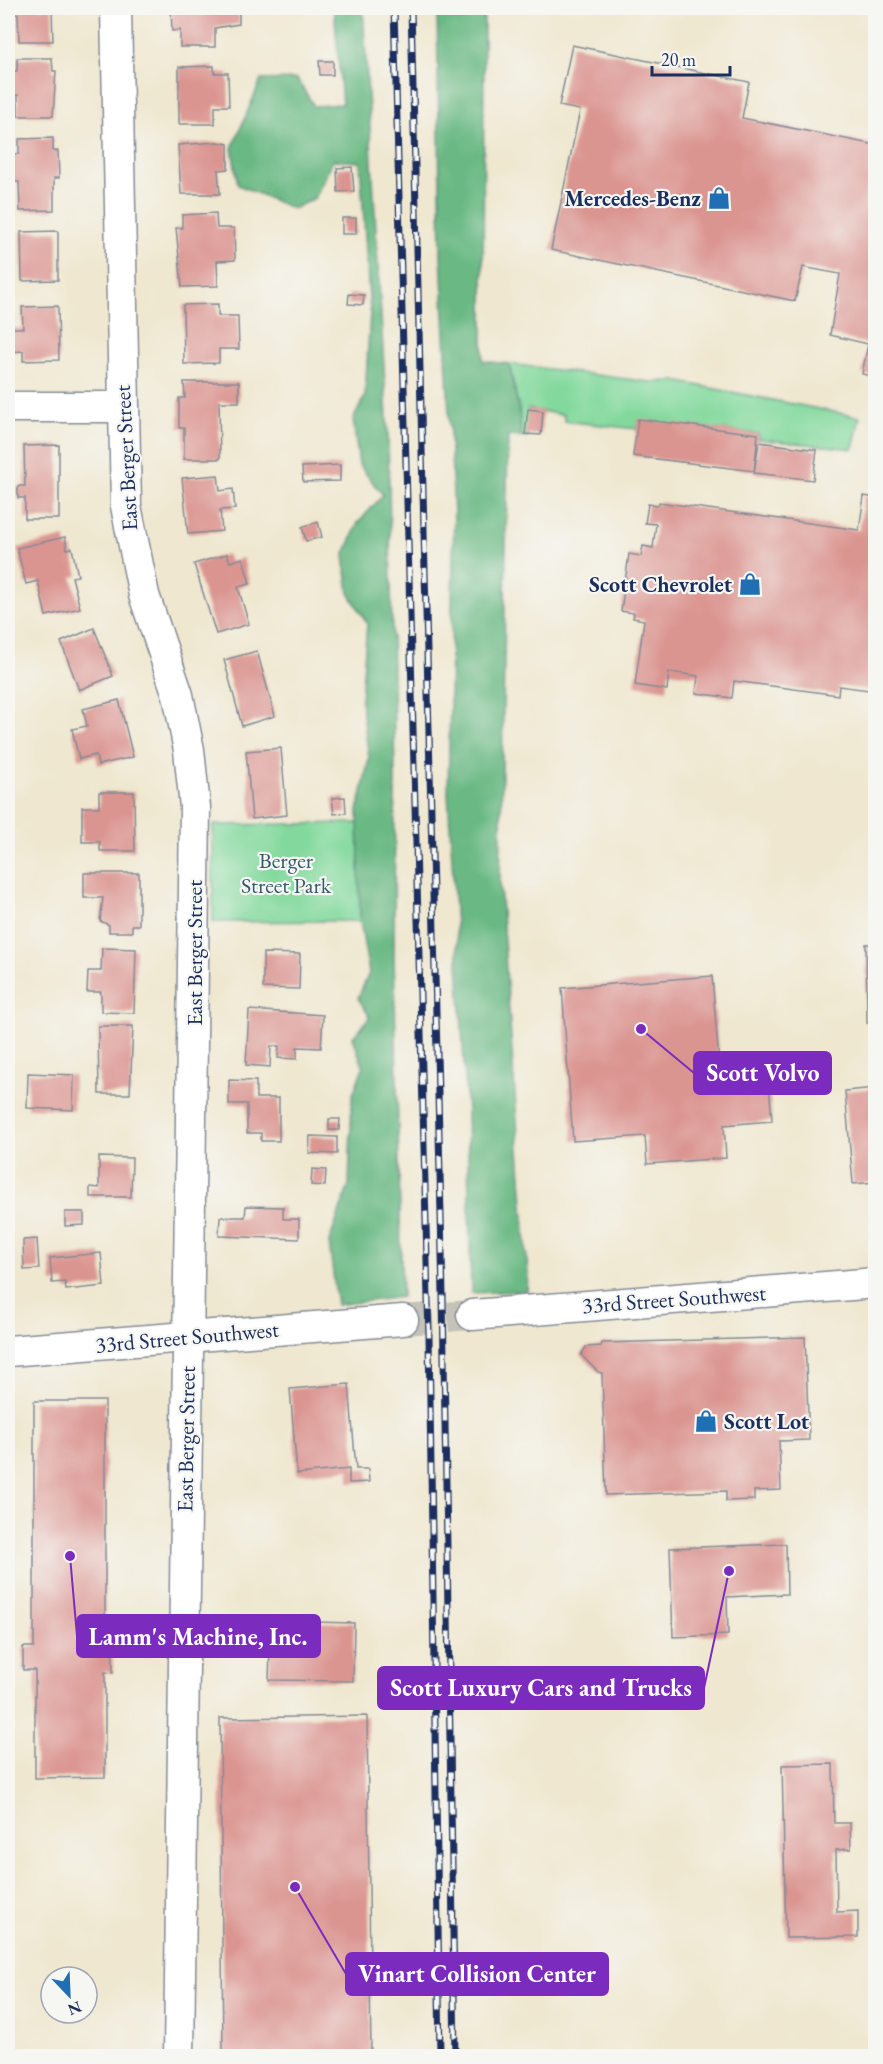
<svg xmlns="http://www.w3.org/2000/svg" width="883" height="2064" font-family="'EB Garamond',serif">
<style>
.green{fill:#83d99d;stroke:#4f847e;stroke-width:1.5}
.forest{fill:#6ab984;stroke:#427471;stroke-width:1.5}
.building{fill:#db9591}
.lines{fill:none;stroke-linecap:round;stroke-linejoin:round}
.minor-tunnel{stroke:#c5c2b8;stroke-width:30;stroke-dasharray:30 15;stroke-linecap:butt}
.minor-casing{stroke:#858b96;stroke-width:33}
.minor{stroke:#fff;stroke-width:30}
.rail-casing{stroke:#1b2f5e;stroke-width:7}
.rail{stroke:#f6f6f2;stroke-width:4.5;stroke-dasharray:14;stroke-linecap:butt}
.labels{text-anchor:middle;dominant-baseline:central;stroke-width:4.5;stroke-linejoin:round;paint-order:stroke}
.poi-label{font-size:22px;font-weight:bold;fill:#1b2f5e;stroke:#f6f6f2;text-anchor:end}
.street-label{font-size:22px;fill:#1b2f5e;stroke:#f6f6f2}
.park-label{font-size:22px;fill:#355a6e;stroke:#f6f6f2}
.leader{fill:none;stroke:#7b2cbf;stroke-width:2}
.callout-dot{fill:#7b2cbf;stroke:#f6f6f2;stroke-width:2}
.callout{fill:#7b2cbf;stroke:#7b2cbf;stroke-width:2}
.callout-label{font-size:24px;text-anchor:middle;font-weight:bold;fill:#fff}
</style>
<rect width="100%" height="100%" fill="#f6f6f2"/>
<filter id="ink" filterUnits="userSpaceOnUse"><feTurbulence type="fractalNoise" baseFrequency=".0167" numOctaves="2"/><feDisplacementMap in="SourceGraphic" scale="12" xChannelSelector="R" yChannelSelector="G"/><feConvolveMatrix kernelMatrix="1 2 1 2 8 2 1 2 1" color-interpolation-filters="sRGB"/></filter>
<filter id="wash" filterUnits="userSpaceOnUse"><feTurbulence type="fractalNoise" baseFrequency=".008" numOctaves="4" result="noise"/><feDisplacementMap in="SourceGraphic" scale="24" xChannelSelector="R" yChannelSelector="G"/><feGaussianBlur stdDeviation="1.35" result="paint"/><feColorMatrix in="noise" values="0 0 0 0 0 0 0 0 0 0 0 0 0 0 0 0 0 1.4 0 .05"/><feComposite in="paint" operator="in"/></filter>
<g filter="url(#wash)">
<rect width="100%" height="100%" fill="#efe7cf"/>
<g class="green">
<polygon points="509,364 650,382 675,381 860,417 853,449 758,439 758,434 638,420 637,429 564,421 564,415 528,409 528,437 521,437 519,410"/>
<polygon points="360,823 360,921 213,922 213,825"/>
</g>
<g class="forest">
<polygon points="334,8 363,8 388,435 395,775 394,954 402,1297 337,1305 329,1242 349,1185 352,1097 363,1067 353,1037 370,1017 358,998 369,973 360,921 358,811 369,758 361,700 367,623 349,593 344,556 358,523 383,495 359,465 353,420 365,396 370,312 360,162 333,160 315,198 293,209 238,185 232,148 261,80 297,79 314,106 342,104"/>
<polygon points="437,8 484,8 483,361 509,364 519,410 521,437 508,436 500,885 528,1274 527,1291 471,1293 467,1113 448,793 454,514 441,256"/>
</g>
<g id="blocks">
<g class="building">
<polygon points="8,8 52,8 53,41 19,41 18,14 8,14"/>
<polygon points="171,8 239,8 239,24 215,28 215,47 180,47 180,30 172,31"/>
<polygon points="572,45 749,82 742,118 876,145 876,377 862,374 868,344 830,335 840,274 803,267 795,301 551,250 580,110 559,106"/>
<polygon points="17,58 52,58 53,71 56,71 53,116 18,116 18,95 8,95 8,71 17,71"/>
<polygon points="319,61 333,61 333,75 320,75"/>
<polygon points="214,66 214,73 228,73 229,106 215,106 215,124 179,124 179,67"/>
<polygon points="53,138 53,151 58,151 59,178 54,178 54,210 20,211 19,182 8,182 8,154 19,154 19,139"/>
<polygon points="217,142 228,144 228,169 218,170 220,194 181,194 178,145"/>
<polygon points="352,167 354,191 338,192 337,168"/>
<polygon points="216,213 217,228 234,228 235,260 217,261 218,286 182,287 176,228 182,228 182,215"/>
<rect x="342" y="218" width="14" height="16"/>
<polygon points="58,231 58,280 22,281 21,232"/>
<polygon points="349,294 364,295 363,305 348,304"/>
<polygon points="218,304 218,316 238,316 239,349 219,349 219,363 184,364 183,305"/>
<polygon points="58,306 59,360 23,361 23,351 8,352 8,328 23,328 22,307"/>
<polygon points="184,382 239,382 239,402 219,402 220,459 184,459 184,428 179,428 179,398 185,398"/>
<polygon points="528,409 543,411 541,435 525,434"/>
<polygon points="638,419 758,434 754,471 633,456"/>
<polygon points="759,442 817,450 813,480 754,473"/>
<polygon points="59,445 59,519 25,519 25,498 18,498 18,486 25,486 24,446"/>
<polygon points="340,465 340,481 303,482 302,467"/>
<polygon points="218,475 220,491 233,489 235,509 220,510 222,531 188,534 182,478"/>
<polygon points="864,496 876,498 876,691 839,686 838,695 734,681 732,698 696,693 698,676 669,672 667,690 635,685 644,620 633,618 634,613 621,611 629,554 641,556 643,546 653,548 656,524 645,523 648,504 659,505 659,502 859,530"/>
<polygon points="318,522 322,537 306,541 302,527"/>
<polygon points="65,537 67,549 72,548 78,576 72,577 80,608 46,616 38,581 26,584 17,548"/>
<polygon points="227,554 230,562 243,558 250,584 238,587 249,624 216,634 194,564"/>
<polygon points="94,628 113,676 79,690 61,642"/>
<polygon points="257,651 275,716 242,726 224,660"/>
<polygon points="119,700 133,757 98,765 96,755 79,759 72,729 87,726 83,709"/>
<polygon points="281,748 287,815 252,819 246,751"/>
<polygon points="99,792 134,792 135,851 100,851 100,842 82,842 82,807 99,807"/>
<polygon points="345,797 346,813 334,814 332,798"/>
<polygon points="84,873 139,873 139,925 132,925 132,932 109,932 109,925 100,921 103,898 84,898"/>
<polygon points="866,944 876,944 876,1023 867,1023"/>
<polygon points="102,948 136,949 134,1013 101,1012 101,992 87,992 88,971 101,971"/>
<polygon points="263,953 300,954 299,989 263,988"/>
<polygon points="712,976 720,1075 768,1071 772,1121 724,1125 726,1158 647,1164 645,1136 573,1141 562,988"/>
<polygon points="249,1010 323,1015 321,1048 297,1047 297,1059 278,1058 279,1046 271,1046 270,1067 246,1065"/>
<polygon points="98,1026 133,1026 130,1094 99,1094"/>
<polygon points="28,1073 74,1075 73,1110 27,1108"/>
<polygon points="229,1080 256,1081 256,1098 279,1098 279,1141 261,1141 261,1133 247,1133 247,1104 229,1104"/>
<polygon points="876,1088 876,1182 853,1184 845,1091"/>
<polygon points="329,1119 340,1119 339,1130 329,1130"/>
<polygon points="310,1136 337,1137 337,1154 309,1153"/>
<polygon points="99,1157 132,1158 131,1197 90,1197 90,1187 99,1188"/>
<polygon points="312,1169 326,1170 325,1186 311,1185"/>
<polygon points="246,1206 283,1207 283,1219 299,1219 299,1239 219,1236 220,1217 245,1217"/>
<polygon points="65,1212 84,1212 84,1225 65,1226"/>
<polygon points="37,1239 39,1269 24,1270 23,1240"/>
<polygon points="101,1253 104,1286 66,1290 65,1282 52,1283 50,1258"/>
<polygon points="805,1337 809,1440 779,1441 781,1490 754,1491 754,1500 726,1501 726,1491 606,1495 602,1373 598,1372 581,1355 586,1347 601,1346 602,1343"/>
<polygon points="349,1384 356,1469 368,1469 369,1482 349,1483 349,1469 297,1474 290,1389"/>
<polygon points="34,1401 105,1401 105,1630 112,1630 113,1673 105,1672 105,1777 35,1778 35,1670 23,1670 23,1647 34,1647"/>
<polygon points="786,1544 787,1594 727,1597 728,1635 673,1637 670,1548"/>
<polygon points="271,1621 354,1623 353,1681 269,1680"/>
<polygon points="367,1716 371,2056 223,2056 220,1718"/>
<polygon points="833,1764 834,1823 850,1823 851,1849 836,1850 837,1912 858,1911 858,1937 786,1938 782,1765"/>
</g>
</g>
</g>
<g filter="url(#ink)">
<use href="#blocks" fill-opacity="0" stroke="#858b96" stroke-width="1.5"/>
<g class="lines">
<polyline class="minor-tunnel" points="403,1320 472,1315"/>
<g class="minor-casing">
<g id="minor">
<polyline points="116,8 126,506 144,595 178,695 189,750 195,807 179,2056"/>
<polyline points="8,407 122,407"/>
<polyline points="472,1315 876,1283"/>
<polyline points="8,1351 403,1320"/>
</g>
</g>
<use href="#minor" class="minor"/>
<g class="rail-casing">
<g id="rail">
<polyline points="394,8 429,1337 440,2056"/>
<polyline points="411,8 443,1295 455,2056"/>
</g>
</g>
<use href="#rail" class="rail"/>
</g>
</g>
<defs>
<g id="shop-bare" transform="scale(1.8)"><path d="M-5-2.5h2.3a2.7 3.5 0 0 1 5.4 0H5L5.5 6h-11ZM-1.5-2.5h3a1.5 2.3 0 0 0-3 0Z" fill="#1f6fb2" stroke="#f6f6f2" stroke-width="2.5" paint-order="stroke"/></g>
</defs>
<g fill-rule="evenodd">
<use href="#shop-bare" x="719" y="198"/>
<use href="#shop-bare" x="750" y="584"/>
<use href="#shop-bare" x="706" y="1421"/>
</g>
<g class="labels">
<g class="poi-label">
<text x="701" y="198">Mercedes-Benz</text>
<text x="732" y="584">Scott Chevrolet</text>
<text x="724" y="1421" text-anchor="start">Scott Lot</text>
</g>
<g class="street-label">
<text transform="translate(126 458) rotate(-93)">East Berger Street</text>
<text transform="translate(194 953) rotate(-90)">East Berger Street</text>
<text transform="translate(674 1299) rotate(-4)">33rd Street Southwest</text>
<text transform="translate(187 1337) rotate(-5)">33rd Street Southwest</text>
<text transform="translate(186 1439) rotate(-89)">East Berger Street</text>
</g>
<g class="park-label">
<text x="286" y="860">Berger<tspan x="286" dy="25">Street Park</tspan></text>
</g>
</g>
<path class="leader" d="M641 1029L694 1073M70 1556L77 1636M729 1571L704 1688M295 1887L346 1974"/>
<g class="callout-dot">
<circle cx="641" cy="1029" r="6"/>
<circle cx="70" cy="1556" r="6"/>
<circle cx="729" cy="1571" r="6"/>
<circle cx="295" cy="1887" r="6"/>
</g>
<g class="callout">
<rect x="694" y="1052" width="137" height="42" rx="6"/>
<rect x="77" y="1615" width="243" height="42" rx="6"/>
<rect x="378" y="1667" width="326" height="42" rx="6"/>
<rect x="346" y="1953" width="262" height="42" rx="6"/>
</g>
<g class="callout-label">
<text x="763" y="1081">Scott Volvo</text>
<text x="198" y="1645">Lamm's Machine, Inc.</text>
<text x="541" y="1696">Scott Luxury Cars and Trucks</text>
<text x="477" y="1982">Vinart Collision Center</text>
</g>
<rect width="883" height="2064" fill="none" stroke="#f6f6f2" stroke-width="30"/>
<g transform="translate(69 1995) rotate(157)"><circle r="28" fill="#f6f6f2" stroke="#9ea6b7" stroke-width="1.5"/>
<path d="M0-4.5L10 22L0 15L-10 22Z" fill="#1f6fb2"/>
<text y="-9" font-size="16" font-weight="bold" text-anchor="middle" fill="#1b2f5e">N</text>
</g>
<path d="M652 66v9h78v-9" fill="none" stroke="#1b2f5e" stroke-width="3"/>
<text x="661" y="66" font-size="18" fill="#1b2f5e" stroke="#f6f6f2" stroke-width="4.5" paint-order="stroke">20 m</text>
</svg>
